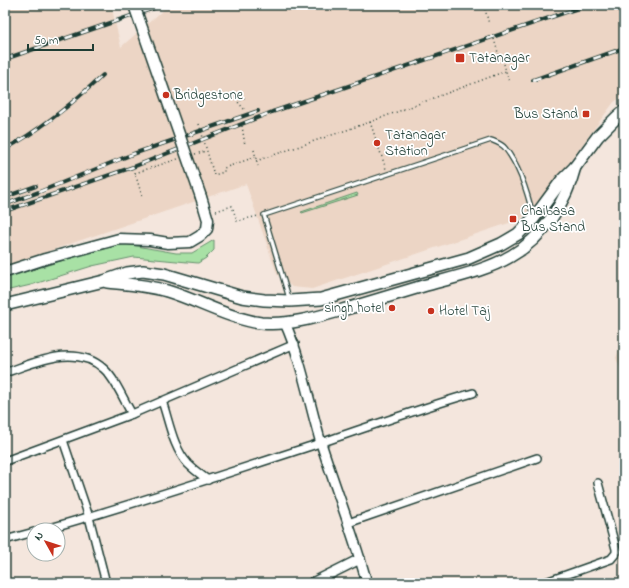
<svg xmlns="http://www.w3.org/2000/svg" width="629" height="588" font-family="'Indie Flower',sans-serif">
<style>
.built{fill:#ecd5c5}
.green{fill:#a8e1a5;stroke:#648f6c}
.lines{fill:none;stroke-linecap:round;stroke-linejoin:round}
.service-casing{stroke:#1f3d34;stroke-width:6}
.minor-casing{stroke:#1f3d34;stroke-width:10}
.tertiary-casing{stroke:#1f3d34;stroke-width:12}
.secondary-casing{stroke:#1f3d34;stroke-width:13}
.primary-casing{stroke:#1f3d34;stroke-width:14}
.path{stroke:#1f3d34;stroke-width:1.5;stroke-dasharray:1 3;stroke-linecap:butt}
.service{stroke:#fff;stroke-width:3.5}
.minor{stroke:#fff;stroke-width:7}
.tertiary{stroke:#fff;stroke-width:9}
.secondary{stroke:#fff;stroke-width:10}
.primary{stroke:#fff;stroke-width:11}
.rail-casing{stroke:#1f3d34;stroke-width:4}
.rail{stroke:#fff;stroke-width:2.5;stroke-dasharray:8;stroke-linecap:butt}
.secondary-bridge-casing{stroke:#1f3d34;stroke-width:13;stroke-linecap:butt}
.secondary-bridge{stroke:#fff;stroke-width:10}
.poi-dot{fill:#c8321e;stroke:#fff;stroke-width:1.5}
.labels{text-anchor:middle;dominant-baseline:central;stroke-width:3.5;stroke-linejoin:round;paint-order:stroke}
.poi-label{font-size:14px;fill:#1f3d34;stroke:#fff;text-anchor:start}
</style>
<rect width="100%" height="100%" fill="#f4e6dd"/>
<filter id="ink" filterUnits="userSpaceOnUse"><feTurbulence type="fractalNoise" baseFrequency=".025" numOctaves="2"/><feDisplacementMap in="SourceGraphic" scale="8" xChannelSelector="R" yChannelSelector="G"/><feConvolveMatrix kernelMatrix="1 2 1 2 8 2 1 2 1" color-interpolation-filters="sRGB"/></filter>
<g filter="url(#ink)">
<g class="built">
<polygon points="5,5 34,5 35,8 51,5 111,5 121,47 169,5 624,5 624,95 614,102 550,188 521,219 312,289 292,287 277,274 246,184 5,266"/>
<polygon points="624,335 624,377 616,358"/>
</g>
<g class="green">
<polygon points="357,193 358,195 302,213 301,212"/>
<polygon points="214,240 214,250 206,258 198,263 134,257 92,266 31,285 5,291 5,278 87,253 125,244 176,253 192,253"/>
</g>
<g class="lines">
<g class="service-casing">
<path id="service" d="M289 298 264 215 491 140C496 142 502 144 505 148 519 166 528 194 533 216"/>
</g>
<g class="minor-casing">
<g id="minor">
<path d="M5 371H10C39 361 77 344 104 369 116 380 123 399 132 414"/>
<path d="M162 401C169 421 173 448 188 464 194 470 201 475 208 480"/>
<polyline points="63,440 89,517 106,583"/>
<polyline points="5,461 132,414 295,344"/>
<polyline points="348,523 537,458"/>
<path d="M43 530C136 504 228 473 320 443 371 426 421 408 473 393"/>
<polyline points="5,540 34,532"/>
<polyline points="543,583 611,559 616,553 616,549 598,483"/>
</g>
</g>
<g class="tertiary-casing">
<g id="tertiary">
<path d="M285 323C302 361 309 403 321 443 336 490 354 536 367 583"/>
<polyline points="312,583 360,559"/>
</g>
</g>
<g class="secondary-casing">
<polyline id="secondary" points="5,272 45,259 119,239 150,240 168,243 190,242 200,236 207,229 208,220 201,197"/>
</g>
<g class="primary-casing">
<g id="primary">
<path d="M107 282C127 284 147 285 167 291 197 300 230 319 261 323 292 326 324 315 353 307 376 300 399 293 423 286 451 278 486 271 511 256 543 238 566 202 575 167"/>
<polyline points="5,305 104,281 127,273 143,271 164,274 242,297 264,300 290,301 321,299 469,258 501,244 518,234 534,218 562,180 575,167 598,136 617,117 624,111"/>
</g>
</g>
<g class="path">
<polyline points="485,9 489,24"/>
<polyline points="494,39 499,56"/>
<polyline points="504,64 509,82"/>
<polyline points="244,109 238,102 245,97"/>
<polyline points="370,122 386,169"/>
<polyline points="199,124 214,175 224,172 224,168 255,157"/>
<polyline points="242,126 245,145"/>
<polyline points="254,150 258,166"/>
<polyline points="195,154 206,151"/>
<polyline points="256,161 370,122 506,71"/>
<polyline points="142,196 135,173 178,159"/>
<polyline points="216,211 232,206 237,221 258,216"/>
</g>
<use href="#service" class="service"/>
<use href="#minor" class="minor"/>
<use href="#tertiary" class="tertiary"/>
<use href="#secondary" class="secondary"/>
<use href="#primary" class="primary"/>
<g class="rail-casing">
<g id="rail">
<polyline points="5,59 163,5"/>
<polyline points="533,80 624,48"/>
<path d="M5 149C41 130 73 103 103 75"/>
<polyline points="5,197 36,186"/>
<polyline points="9,203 39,192 133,154 258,111"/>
<polyline points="5,211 133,167 272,112 587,5"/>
</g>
</g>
<use href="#rail" class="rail"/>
<g class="secondary-bridge-casing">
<polyline id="secondary-bridge" points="134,5 201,197"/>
</g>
<use href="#secondary-bridge" class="secondary-bridge"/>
</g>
</g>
<g class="poi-dot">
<rect x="455" y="53" width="10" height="10" rx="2"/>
<circle cx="166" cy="95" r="4"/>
<rect x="582" y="110" width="8" height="8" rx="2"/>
<circle cx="377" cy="143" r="4"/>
<rect x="509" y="215" width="8" height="8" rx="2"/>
<circle cx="392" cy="308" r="4"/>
<circle cx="431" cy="311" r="4"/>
</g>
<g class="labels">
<g class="poi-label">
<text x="469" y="58">Tatanagar</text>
<text x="174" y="95">Bridgestone</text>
<text x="578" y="114" text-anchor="end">Bus Stand</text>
<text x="385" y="135">Tatanagar<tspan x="385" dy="16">Station</tspan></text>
<text x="521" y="211">Chaibasa<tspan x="521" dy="16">Bus Stand</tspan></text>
<text x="384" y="308" text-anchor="end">singh hotel</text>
<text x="439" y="311">Hotel Taj</text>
</g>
</g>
<rect width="629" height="588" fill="none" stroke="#fff" stroke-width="20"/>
<rect x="10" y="10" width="609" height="568" fill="none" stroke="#1f3d34" stroke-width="1.5" filter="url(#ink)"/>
<g transform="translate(46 542) rotate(309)"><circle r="19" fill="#ffffff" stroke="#a5b1ae"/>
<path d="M0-3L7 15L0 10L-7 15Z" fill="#c8321e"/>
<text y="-6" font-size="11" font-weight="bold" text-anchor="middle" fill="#1f3d34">N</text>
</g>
<path d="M28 44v6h65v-6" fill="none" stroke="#1f3d34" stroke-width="2"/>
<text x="34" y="44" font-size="12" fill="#1f3d34" stroke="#ffffff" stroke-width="3" paint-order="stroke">50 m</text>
</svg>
